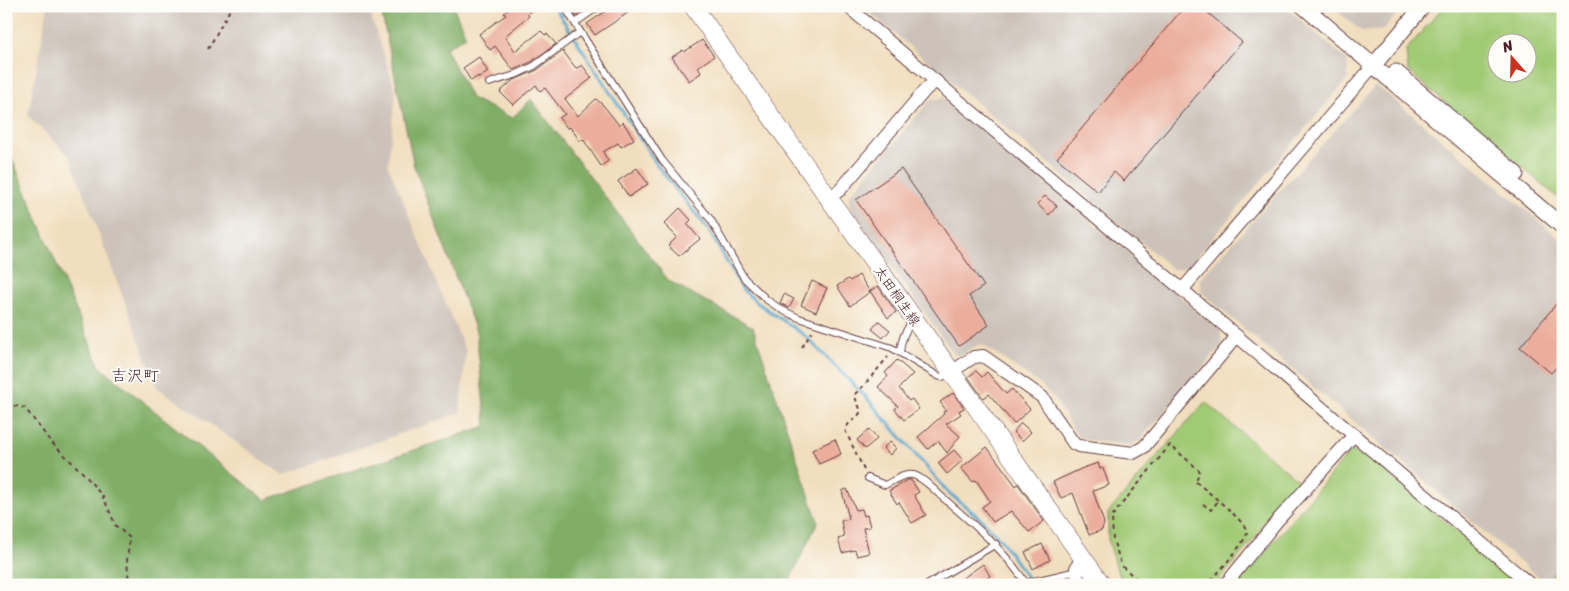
<svg xmlns="http://www.w3.org/2000/svg" width="1569" height="591" font-family="Sriracha,'Klee One',sans-serif">
<style>
.industrial{fill:#ccc2b9}
.green{fill:#a1ca75;stroke:#767450;fill-rule:evenodd}
.forest{fill:#80ae66;stroke:#656648}
.lines{fill:none;stroke-linecap:round;stroke-linejoin:round}
.stream{stroke:#55a6cf;stroke-width:3}
.building{fill:#ebae9c}
.service-casing{stroke:#633c41;stroke-width:8}
.minor-casing{stroke:#633c41;stroke-width:14}
.tertiary-casing{stroke:#633c41;stroke-width:17}
.secondary-casing{stroke:#633c41;stroke-width:19}
.path{stroke:#633c41;stroke-width:2;stroke-dasharray:4 4;stroke-linecap:butt}
.service{stroke:#fff;stroke-width:6}
.minor{stroke:#fff;stroke-width:12}
.tertiary{stroke:#fff;stroke-width:15}
.secondary{stroke:#fff;stroke-width:18}
.labels{text-anchor:middle;dominant-baseline:central;stroke-width:4;stroke-linejoin:round;paint-order:stroke}
.street-label{font-size:14px;fill:#4a1f2b;stroke:#fdfcf7}
.quarter-label{font-size:16px;fill:#4a1f2b;stroke:#fdfcf7}
</style>
<rect width="100%" height="100%" fill="#fdfcf7"/>
<filter id="ink" filterUnits="userSpaceOnUse"><feTurbulence type="fractalNoise" baseFrequency=".02" numOctaves="2"/><feDisplacementMap in="SourceGraphic" scale="10" xChannelSelector="R" yChannelSelector="G"/><feConvolveMatrix kernelMatrix="1 2 1 2 8 2 1 2 1" color-interpolation-filters="sRGB"/></filter>
<filter id="wash" filterUnits="userSpaceOnUse"><feTurbulence type="fractalNoise" baseFrequency=".0096" numOctaves="4" result="noise"/><feDisplacementMap in="SourceGraphic" scale="20" xChannelSelector="R" yChannelSelector="G"/><feGaussianBlur stdDeviation="1.12" result="paint"/><feColorMatrix in="noise" values="0 0 0 0 0 0 0 0 0 0 0 0 0 0 0 0 0 1.4 0 .05"/><feComposite in="paint" operator="in"/></filter>
<g filter="url(#wash)">
<rect width="100%" height="100%" fill="#f1debe"/>
<g class="industrial">
<polygon points="48,6 370,6 372,19 396,92 388,165 466,352 460,413 283,475 157,387 70,157 28,116"/>
<polygon points="862,6 1284,6 1347,60 1348,78 1187,268 1173,269"/>
<polygon points="1332,6 1403,6 1383,30 1362,32"/>
<polygon points="1376,85 1563,241 1563,562 1545,583 1201,292 1200,279"/>
<polygon points="945,98 1220,330 1222,345 1138,442 1130,445 1085,440 1077,435 1053,397 1041,385 986,347 979,344 960,356 954,354 849,207 849,196 931,99"/>
</g>
<g class="green">
<path d="M1444 6H1563V202L1408 71 1406 50ZM1496 42H1526V72H1496Z"/>
<polygon points="1205,402 1301,483 1215,585 1126,585 1118,573 1108,539 1108,513"/>
<polygon points="1350,452 1363,452 1520,585 1241,585 1241,580"/>
<polygon points="1563,562 1563,585 1547,585 1545,583"/>
</g>
<g class="forest">
<polygon points="6,6 14,6 6,43"/>
<polygon points="380,6 453,6 466,36 446,48 471,98 512,118 531,99 669,281 753,327 818,522 787,585 6,585 6,144 100,367 265,500 486,426 476,331 414,166"/>
</g>
<g class="lines">
<polyline class="stream" points="554,6 659,168 708,229 743,290 759,304 804,335 865,396 948,492 982,520 1001,540 1031,583"/>
</g>
<g id="blocks">
<g class="building">
<polygon points="512,6 536,6 527,14 529,16 505,36 515,51 541,31 545,35 547,34 556,44 531,62 513,70 495,46 490,50 479,34 506,15 504,13"/>
<polygon points="570,6 590,6 576,16"/>
<polygon points="613,6 625,6 629,12 595,35 587,24"/>
<polygon points="1185,6 1200,6 1242,42 1124,181 1114,172 1098,192 1057,158"/>
<polygon points="702,40 714,56 698,67 701,73 689,81 672,57 683,50 684,52"/>
<polygon points="563,51 575,67 577,68 582,65 592,78 565,99 578,116 596,99 603,105 619,125 623,122 634,139 621,147 618,143 603,152 608,161 601,166 583,139 580,141 570,127 568,129 559,118 565,114 545,88 540,91 536,85 513,105 500,92 512,81 537,70"/>
<polygon points="479,57 488,72 479,78 478,76 471,81 463,68"/>
<polygon points="637,168 648,184 629,197 618,181"/>
<polygon points="901,169 984,286 969,296 989,325 959,346 856,200"/>
<polygon points="1045,196 1057,206 1049,215 1037,204"/>
<polygon points="680,208 691,220 687,224 700,239 679,256 668,246 677,237 664,224"/>
<polygon points="859,275 870,292 850,306 837,286 848,279 850,281"/>
<polygon points="812,281 827,288 816,312 801,305"/>
<polygon points="878,286 896,312 888,318 870,291"/>
<polygon points="784,294 794,299 789,308 780,303"/>
<polygon points="1563,296 1563,360 1551,373 1520,347"/>
<polygon points="879,321 890,330 883,338 872,329"/>
<polygon points="897,360 913,374 899,388 909,401 912,399 919,409 904,420 895,409 898,406 878,387 888,376 885,373"/>
<polygon points="976,371 982,377 987,372 1006,394 1012,389 1030,409 1014,424 989,394 984,398 981,395 968,377"/>
<polygon points="953,393 964,408 959,411 961,414 946,424 960,436 947,453 938,441 928,449 918,437 944,414 943,412 946,410 940,402"/>
<polygon points="1021,423 1031,432 1022,441 1013,432"/>
<polygon points="869,429 877,439 865,449 857,440"/>
<polygon points="835,439 841,454 819,464 812,450"/>
<polygon points="890,442 896,448 890,455 883,448"/>
<polygon points="987,447 1016,486 1018,484 1044,521 1029,532 1011,511 993,522 982,507 990,501 976,480 973,482 961,468"/>
<polygon points="954,450 963,460 947,474 938,463"/>
<polygon points="1098,463 1100,469 1103,468 1109,485 1093,491 1104,523 1102,530 1089,535 1073,493 1061,498 1053,482 1083,468"/>
<polygon points="907,480 911,480 919,492 914,495 926,515 912,523 899,502 897,504 889,491"/>
<polygon points="847,489 856,510 862,509 864,516 867,515 870,527 863,528 869,553 857,556 855,550 842,553 838,539 844,537 841,521 849,519 842,491"/>
<polygon points="1042,544 1050,560 1033,569 1025,552"/>
<polygon points="983,564 990,576 978,585 953,585"/>
</g>
</g>
</g>
<g filter="url(#ink)">
<use href="#blocks" fill-opacity="0" stroke="#633c41" stroke-width="1"/>
<g class="lines">
<g class="service-casing">
<g id="service">
<polyline points="564,6 662,160 711,220 744,278 767,300 782,310 799,318 892,348 938,376 942,377 950,373"/>
<polyline points="575,23 599,6"/>
<polyline points="489,83 515,75 534,66 580,32"/>
<path d="M900 352C901 340 905 329 914 320"/>
<path d="M868 478 885 485C893 481 904 473 913 475 923 477 933 489 941 496 973 524 1003 548 1027 585"/>
<polyline points="1026,583 1077,571"/>
<polyline points="927,585 996,544"/>
</g>
</g>
<g class="minor-casing">
<g id="minor">
<polyline points="847,6 1531,585"/>
<polyline points="828,198 840,190 926,89 936,81"/>
<polyline points="1182,290 1373,66"/>
<polyline points="951,372 974,357 983,356 1042,397 1074,444 1079,446 1133,453 1144,447 1237,336"/>
<polyline points="1079,585 1076,568 1082,557"/>
<polyline points="1225,585 1277,521 1354,435"/>
</g>
</g>
<g class="tertiary-casing">
<g id="tertiary">
<polyline points="1303,6 1563,227"/>
<polyline points="1373,66 1423,6"/>
<polyline points="1396,72 1516,174"/>
</g>
</g>
<g class="secondary-casing">
<polyline id="secondary" points="693,6 1102,585"/>
</g>
<g class="path">
<polyline points="208,49 232,6"/>
<polyline points="802,347 812,332"/>
<polyline points="6,404 25,408 51,442 84,474 103,497 116,526 130,538 127,560 129,585"/>
<path d="M864 470 845 430C848 421 858 419 861 411L854 395 865 384 888 357"/>
<polyline points="1203,504 1211,510 1218,501"/>
<path d="M1143 585 1122 566 1113 540 1112 516 1170 445 1199 470 1200 473 1195 481C1204 489 1246 521 1247 532 1247 541 1215 576 1207 585"/>
</g>
<use href="#service" class="service"/>
<use href="#minor" class="minor"/>
<use href="#tertiary" class="tertiary"/>
<use href="#secondary" class="secondary"/>
</g>
</g>
<g class="labels">
<g class="street-label">
<text transform="translate(897 296) rotate(55)">太田桐生線</text>
</g>
<g class="quarter-label">
<text x="135" y="375">吉沢町</text>
</g>
</g>
<rect width="1569" height="591" fill="none" stroke="#fdfcf7" stroke-width="25"/>
<g transform="translate(1512 58) rotate(340)"><circle r="24" fill="#fdfcf7" stroke="#b5a4a5"/>
<path d="M0-4L9 19L0 12L-9 19Z" fill="#c8321e"/>
<text y="-8" font-size="14" font-weight="bold" text-anchor="middle" fill="#4a1f2b">N</text>
</g>
</svg>
